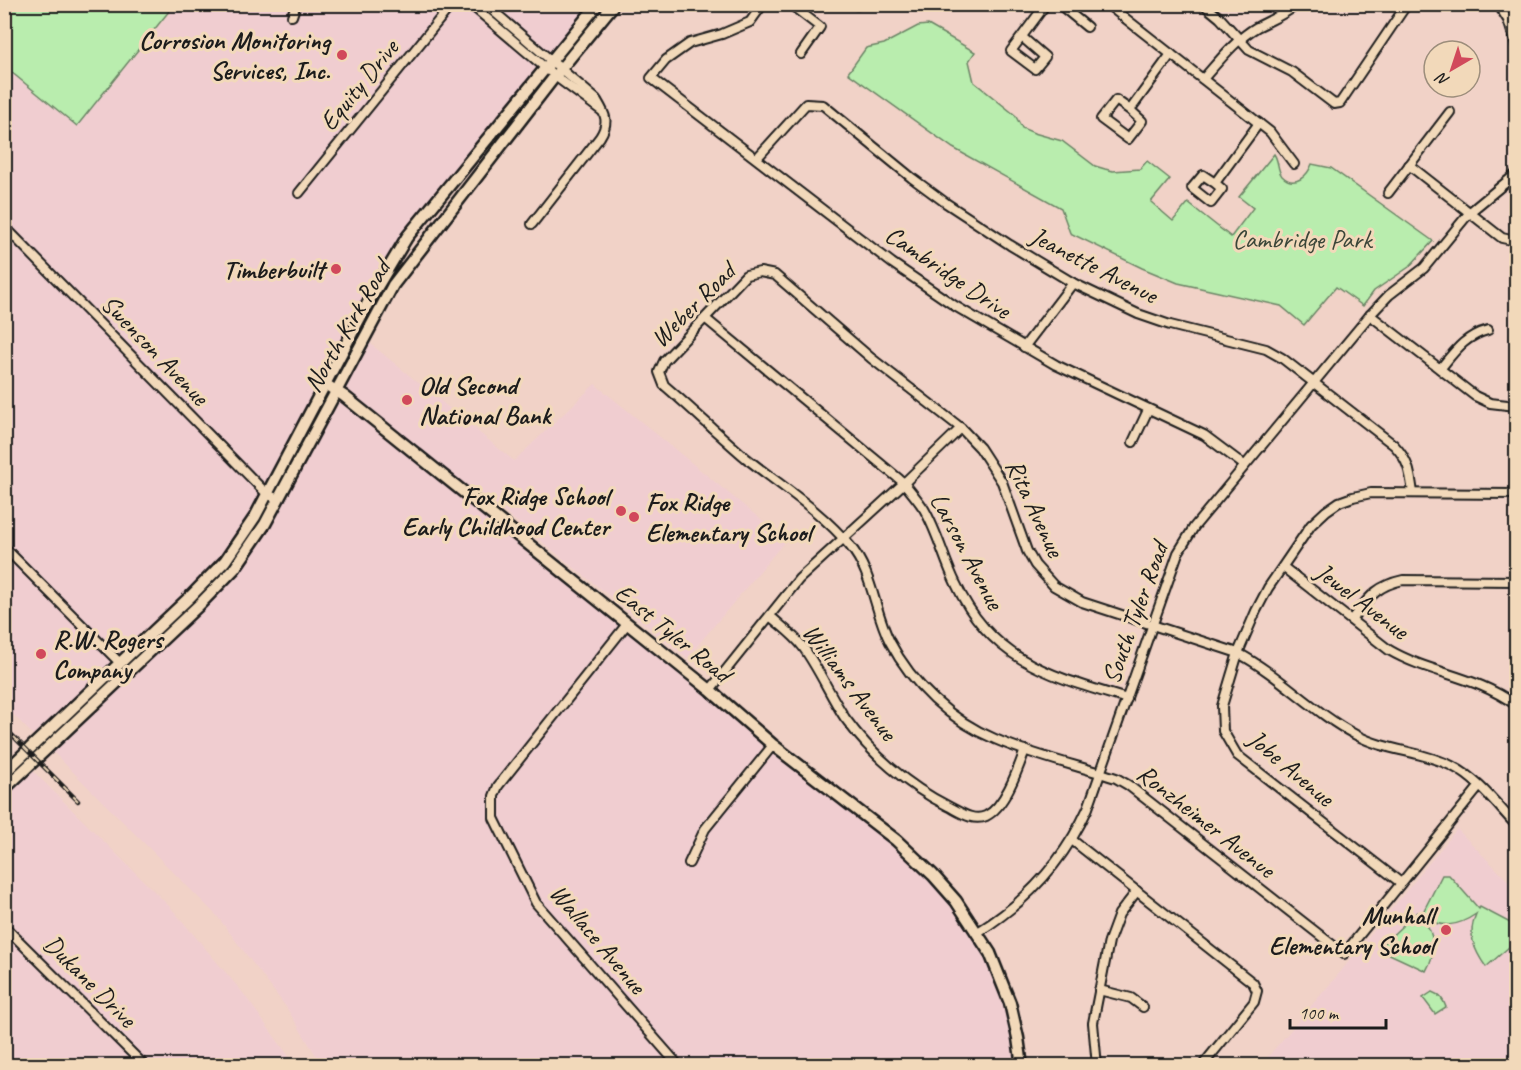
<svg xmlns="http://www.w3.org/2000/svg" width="1521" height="1070" font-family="Caveat,sans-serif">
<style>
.built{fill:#f0cdd0}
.green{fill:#b9edae;stroke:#6a8465;stroke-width:1.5}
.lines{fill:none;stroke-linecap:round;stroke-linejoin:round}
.street-casing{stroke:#1c1c1c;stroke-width:12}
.secondary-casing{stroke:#1c1c1c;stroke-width:15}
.street{stroke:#f2d9ba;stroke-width:8}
.secondary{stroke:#f2d9ba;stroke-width:10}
.rail-casing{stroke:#1c1c1c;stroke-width:4.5}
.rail{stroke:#f2d9ba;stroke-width:2;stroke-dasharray:7;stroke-linecap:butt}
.poi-dot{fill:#d1495b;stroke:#f2d9ba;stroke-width:2}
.labels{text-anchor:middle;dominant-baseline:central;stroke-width:6;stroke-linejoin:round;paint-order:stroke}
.poi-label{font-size:26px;font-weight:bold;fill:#1c1c1c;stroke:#f2d9ba;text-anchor:end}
.street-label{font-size:26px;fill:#1c1c1c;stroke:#f2d9ba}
.park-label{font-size:26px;fill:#3b4639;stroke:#f2d9ba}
</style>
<rect width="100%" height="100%" fill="#f1d2c7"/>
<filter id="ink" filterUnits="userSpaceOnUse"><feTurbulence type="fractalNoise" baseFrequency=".0167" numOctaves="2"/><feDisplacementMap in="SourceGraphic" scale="12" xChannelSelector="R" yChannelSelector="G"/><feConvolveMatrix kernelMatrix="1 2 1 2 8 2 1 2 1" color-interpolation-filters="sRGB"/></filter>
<g filter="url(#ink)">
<g class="built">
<polygon points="176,5 591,5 430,201 266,488 5,221 4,67 77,126"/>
<polygon points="4,230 263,494 226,554 200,582 36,738 5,706"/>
<polygon points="366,340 514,461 595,384 786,540 687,658 481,493 476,498 340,388"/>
<polygon points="337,396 892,841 934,882 958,909 994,968 1015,1036 1018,1065 322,1065 286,1007 217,916 51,750 219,591"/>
<polygon points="32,770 172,909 243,993 295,1065 5,1066 5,796"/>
<polygon points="1457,829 1516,889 1516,1065 1260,1066 1342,970"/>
</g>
<g class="green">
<polygon points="4,5 5,4 174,5 77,126 5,67"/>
<path d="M928 25 975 52 969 61 974 82 1015 115 1022 128 1034 133 1062 141 1095 166 1105 169 1113 171 1140 169 1147 161 1170 179 1151 202 1173 221 1188 203 1231 237 1253 208 1239 197 1274 154C1279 161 1277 170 1282 176 1295 189 1308 175 1312 164L1331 168 1433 241 1409 267 1374 291 1363 306 1336 287 1304 325 1281 306 1178 283 1142 268 1070 233 1061 208 953 148 848 73 866 48 884 44 918 26Z"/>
<path d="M1442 875H1449L1479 909 1480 907 1516 926V941L1486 967C1474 950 1467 934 1476 914 1457 927 1442 928 1423 918 1435 936 1437 952 1426 971L1383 951V944L1417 912 1421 916Z"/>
<path d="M1432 992C1440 995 1443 999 1446 1007L1435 1014 1423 998Z"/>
</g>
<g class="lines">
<g class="street-casing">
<g id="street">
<polyline points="470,4 555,76 602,111"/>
<path d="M485 4 596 99C605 114 610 121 600 137L532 224"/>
<polyline points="763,4 750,22 722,34 690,43 666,60 651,78 892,263 955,306 1056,365 1204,435 1244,465"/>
<polyline points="790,4 820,27 801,54"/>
<polyline points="984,4 985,5"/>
<polyline points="1059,4 1087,27"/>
<polyline points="1107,4 1270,132 1294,164"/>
<polyline points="1203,4 1220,18 1249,50 1292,72 1334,104 1340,103 1407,4"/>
<polyline points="1498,4 1508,20 1516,45"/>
<polyline points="857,5 858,4"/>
<polyline points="292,16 296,4"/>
<polyline points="1022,37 1045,57 1035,69 1011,51 1046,4"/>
<path d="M1203 79C1219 61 1236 39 1257 27 1271 20 1285 14 1298 4"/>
<polyline points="1130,110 1142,121 1128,139 1101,119 1116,100 1130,110 1171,54"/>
<path d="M757 158 806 104 823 105 912 178 946 203 1010 245 1073 283 1138 314 1170 325 1266 349 1282 358 1394 445C1409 461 1410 472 1413 493"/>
<polyline points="1409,165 1502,238 1516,241"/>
<polyline points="1215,183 1222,189 1211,203 1192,188 1203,175 1215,183 1259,123"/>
<polyline points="299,193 452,4"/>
<polyline points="1388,193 1450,112"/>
<polyline points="4,226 267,494 278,499"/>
<polyline points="1370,315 1475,396 1490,403 1516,406"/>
<path d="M706 319 904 483C911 492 918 500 924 509 938 533 944 560 956 584 992 662 1052 676 1127 699"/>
<polyline points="1024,347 1073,283"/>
<path d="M1440 369C1455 351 1465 336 1488 330"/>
<polyline points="1133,442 1148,410"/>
<polyline points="4,547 120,663"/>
<path d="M1283 567 1389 650C1430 674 1475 675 1516 705"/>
<path d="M770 616C781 626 794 635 803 647 819 669 830 695 845 718 871 754 908 786 948 806 960 812 973 822 986 816 1005 807 1018 769 1025 750"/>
<path d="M1351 620C1368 599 1375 586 1403 580L1516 581"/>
<polyline points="627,624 498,786 494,796 494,818 536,903 679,1066"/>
<polyline points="710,690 799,579 904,483 961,428"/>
<path d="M1479 787 1344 954 1128 785 1116 778C1076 765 1034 756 995 739 951 721 912 684 890 642 874 611 873 573 850 546 821 511 781 486 746 458 718 434 692 409 664 385L659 372 664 361 746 275 760 272 775 275 871 358 961 428 980 448 1002 482 1027 551 1035 565 1054 586 1082 602 1238 653C1281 676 1314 713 1356 735 1386 751 1422 751 1452 766 1478 779 1497 805 1516 825"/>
<polyline points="1072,840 1253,983 1257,991 1254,1002 1202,1066"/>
<polyline points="689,863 705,829 773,745"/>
<polyline points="1401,883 1237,755 1223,731 1222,706 1238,653 1256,611 1268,588 1311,525 1326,511 1339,502 1353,497 1371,493 1516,494"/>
<polyline points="4,926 145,1066"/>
<path d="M978 932C1028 901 1064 861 1088 808L1178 553 1194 527 1370 315 1389 295 1424 268 1470 212 1516 174"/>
<polyline points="1099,990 1131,998 1143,1007"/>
<polyline points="1097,1066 1093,1023 1109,941 1119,914 1137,891"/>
</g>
</g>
<g class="secondary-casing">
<g id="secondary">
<polyline points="325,384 344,396 710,690 773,745 896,840 933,875 956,901 990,953 1010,1003 1018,1038 1022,1066"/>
<polyline points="4,773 191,596 225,561 255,517 370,299 407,237 598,4"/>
<polyline points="4,789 199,605 235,568 265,524 393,285 555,76 614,4"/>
</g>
</g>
<use href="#street" class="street"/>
<use href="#secondary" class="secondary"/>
<g class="rail-casing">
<polyline id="rail" points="4,727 78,801"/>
</g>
<use href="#rail" class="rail"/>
</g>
</g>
<g class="poi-dot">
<circle cx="342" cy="55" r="6"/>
<circle cx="336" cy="269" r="6"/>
<circle cx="407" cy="400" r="6"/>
<circle cx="621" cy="511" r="6"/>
<circle cx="634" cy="517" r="6"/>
<circle cx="41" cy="654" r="6"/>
<circle cx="1446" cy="930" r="6"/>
</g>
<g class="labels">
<g class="poi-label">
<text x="330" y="40">Corrosion Monitoring<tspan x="330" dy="30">Services, Inc.</tspan></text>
<text x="324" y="269">Timberbuilt</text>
<text x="419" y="385" text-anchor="start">Old Second<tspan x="419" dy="30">National Bank</tspan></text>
<text x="609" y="496">Fox Ridge School<tspan x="609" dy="30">Early Childhood Center</tspan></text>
<text x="646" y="502" text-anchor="start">Fox Ridge<tspan x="646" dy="30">Elementary School</tspan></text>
<text x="53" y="639" text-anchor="start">R.W. Rogers<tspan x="53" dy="30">Company</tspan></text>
<text x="1434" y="915">Munhall<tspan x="1434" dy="30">Elementary School</tspan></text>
</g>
<g class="street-label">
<text transform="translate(359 85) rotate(-51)">Equity Drive</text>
<text transform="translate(1094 265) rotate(27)">Jeanette Avenue</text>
<text transform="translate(948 272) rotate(34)">Cambridge Drive</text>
<text transform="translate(693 305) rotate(-45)">Weber Road</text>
<text transform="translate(347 326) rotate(-60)">North Kirk Road</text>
<text transform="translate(155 350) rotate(46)">Swenson Avenue</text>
<text transform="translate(1035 508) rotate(65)">Rita Avenue</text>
<text transform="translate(967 551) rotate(62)">Larson Avenue</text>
<text transform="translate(1362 601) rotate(37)">Jewel Avenue</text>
<text transform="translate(1135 613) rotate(-70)">South Tyler Road</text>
<text transform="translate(673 633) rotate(39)">East Tyler Road</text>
<text transform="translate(850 682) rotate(53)">Williams Avenue</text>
<text transform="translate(1291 768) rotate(40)">Jobe Avenue</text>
<text transform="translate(1206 821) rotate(38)">Ronzheimer Avenue</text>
<text transform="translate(598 939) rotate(50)">Wallace Avenue</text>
<text transform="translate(90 981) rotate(45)">Dukane Drive</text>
</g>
<g class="park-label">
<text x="1302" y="239">Cambridge Park</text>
</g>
</g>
<rect width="1521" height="1070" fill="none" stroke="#f2d9ba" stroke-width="24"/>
<rect x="12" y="12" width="1497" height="1046" fill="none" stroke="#1c1c1c" stroke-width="2" filter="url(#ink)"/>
<g transform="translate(1452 69) rotate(219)"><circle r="28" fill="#f2d9ba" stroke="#9c8d7b" stroke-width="1.5"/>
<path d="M0-4.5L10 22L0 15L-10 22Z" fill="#d1495b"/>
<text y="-9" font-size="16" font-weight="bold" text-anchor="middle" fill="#1c1c1c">N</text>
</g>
<path d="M1290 1019v9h96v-9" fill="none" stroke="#1c1c1c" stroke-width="3"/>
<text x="1299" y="1019" font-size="18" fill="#1c1c1c" stroke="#f2d9ba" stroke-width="4.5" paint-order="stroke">100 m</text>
</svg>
